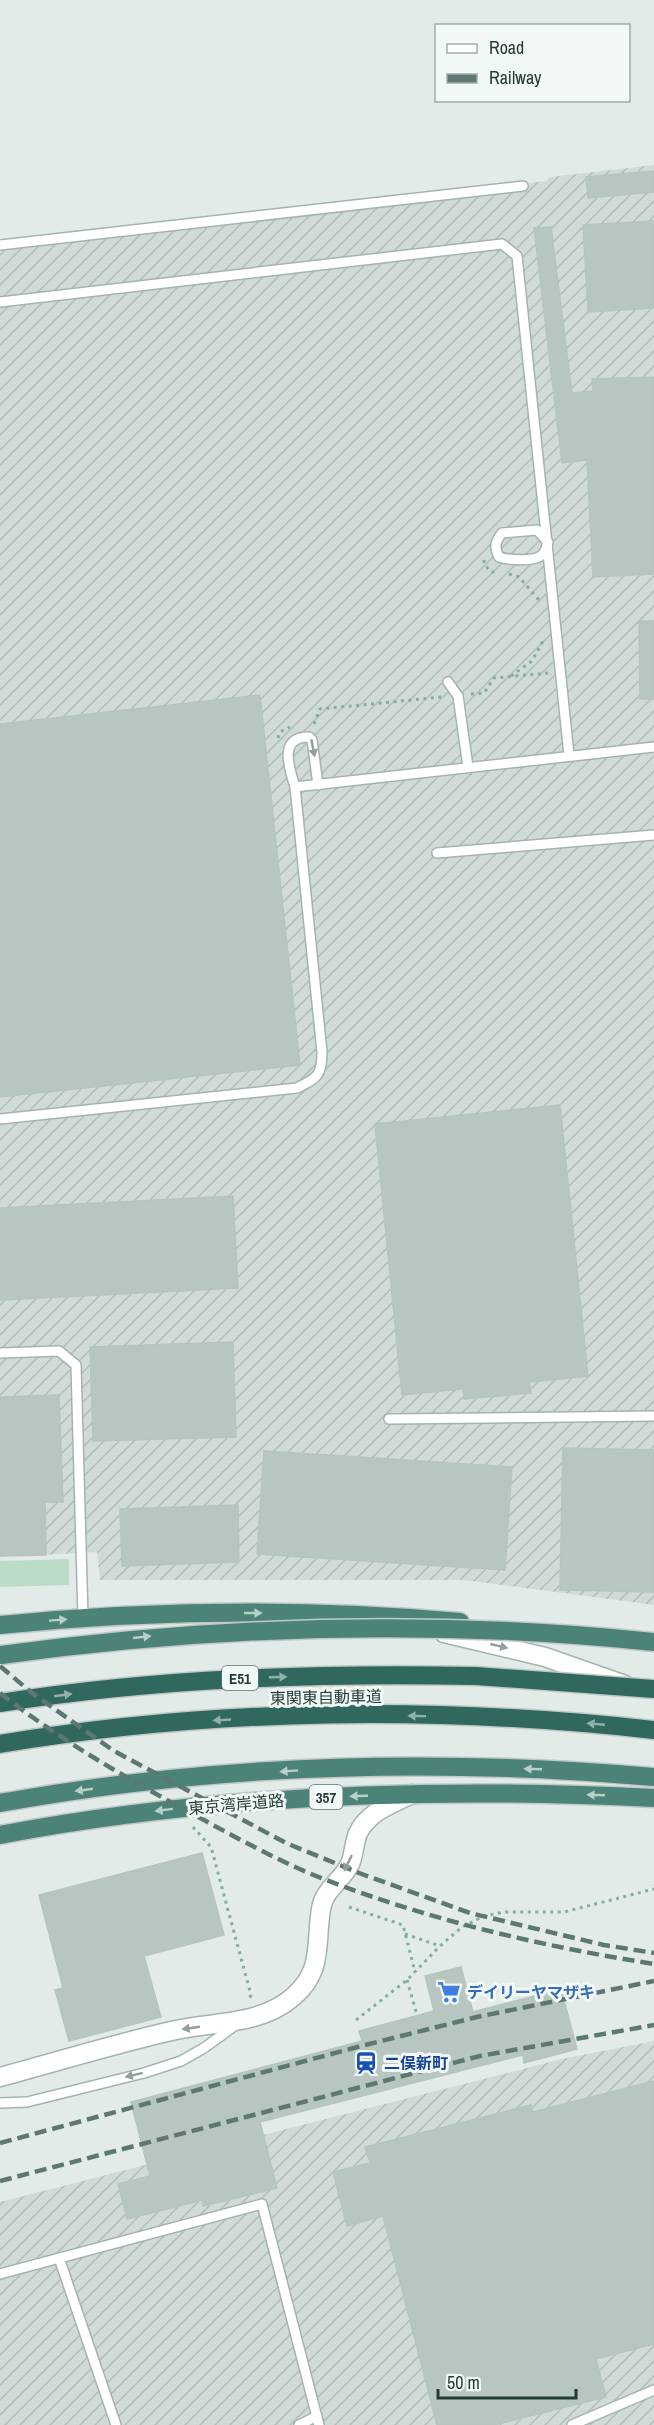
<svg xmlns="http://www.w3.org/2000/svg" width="654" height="2425" font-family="'Archivo Narrow','Noto Sans JP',sans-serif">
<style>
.industrial{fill:url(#industrial-furrows)}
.park{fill:#bbdcc6}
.building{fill:#b7c6c1;stroke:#b4c5bf;stroke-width:1.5}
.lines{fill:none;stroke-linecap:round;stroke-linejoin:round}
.service-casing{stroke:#a5b3af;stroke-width:12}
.minor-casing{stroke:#a5b3af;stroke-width:21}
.tertiary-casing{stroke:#a5b3af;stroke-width:21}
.trunk-casing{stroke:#c1c8c7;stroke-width:21}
.motorway-casing{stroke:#c1c8c7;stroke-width:21}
.path{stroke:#83aea3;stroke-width:3;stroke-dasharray:3 4.5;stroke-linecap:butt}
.service{stroke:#fff;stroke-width:9}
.minor{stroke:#fff;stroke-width:18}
.tertiary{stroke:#fff;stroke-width:18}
.trunk{stroke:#4c8379;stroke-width:18}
.motorway{stroke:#30675e;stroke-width:18}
.rail{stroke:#5d7772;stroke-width:4.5;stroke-dasharray:12 6;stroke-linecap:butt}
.trunk-bridge-casing{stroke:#c1c8c7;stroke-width:21;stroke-linecap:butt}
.motorway-bridge-casing{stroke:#c1c8c7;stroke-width:21;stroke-linecap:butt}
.trunk-bridge{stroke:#4c8379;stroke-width:18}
.motorway-bridge{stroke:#30675e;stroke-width:18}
.oneway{fill:#919e9a}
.oneway2{fill:#b8cfca}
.oneway3{fill:#91b0aa}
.labels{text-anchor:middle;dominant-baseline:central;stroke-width:6;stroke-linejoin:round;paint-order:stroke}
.shield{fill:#f2f8f5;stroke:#61746f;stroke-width:1.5}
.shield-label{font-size:15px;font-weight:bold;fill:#233c36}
.street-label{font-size:16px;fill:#233c36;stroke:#f2f8f5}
.shop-label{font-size:16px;font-weight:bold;fill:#366cbe;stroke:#f2f8f5;text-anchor:start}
.transit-label{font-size:16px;font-weight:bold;fill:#164399;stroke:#f2f8f5;text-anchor:start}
</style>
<defs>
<pattern id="industrial-furrows" width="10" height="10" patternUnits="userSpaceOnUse" patternTransform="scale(1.5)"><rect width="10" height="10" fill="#d0dbd7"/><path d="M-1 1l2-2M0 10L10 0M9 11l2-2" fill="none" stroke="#b2bdb9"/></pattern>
</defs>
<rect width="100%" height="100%" fill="#e2ebe8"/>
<g class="industrial">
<polygon points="654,165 654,1605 464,1580 100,1580 97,1552 0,1557 0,251 528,188 528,183 546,181 550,177"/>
<polygon points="654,2041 654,2425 0,2425 0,2202 562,2059"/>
</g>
<polygon class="park" points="69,1559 69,1585 0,1587 0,1561"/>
<g class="building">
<polygon points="654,171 654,192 588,198 586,177"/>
<polygon points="654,221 654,308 588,312 583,225"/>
<polygon points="551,227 572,393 593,391 592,379 654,377 654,574 593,577 587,460 562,463 534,228"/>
<polygon points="639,621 654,621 654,699 640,699"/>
<polygon points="260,695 300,1065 0,1097 0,724"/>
<polygon points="560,1105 588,1376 529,1382 531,1393 464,1399 463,1389 402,1395 375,1124"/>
<polygon points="233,1196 238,1288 0,1300 0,1208"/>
<polygon points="233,1342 236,1437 93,1441 90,1347"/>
<polygon points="59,1395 63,1502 45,1502 46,1555 0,1556 0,1397"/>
<polygon points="563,1448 654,1450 654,1592 560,1590"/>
<polygon points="264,1451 512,1467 505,1570 257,1554"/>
<polygon points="238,1505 239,1562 122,1566 120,1509"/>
<polygon points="202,1853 224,1935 144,1956 161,2017 69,2041 55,1990 63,1988 39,1895"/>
<polygon points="461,1967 473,2012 561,1989 577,2049 524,2063 523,2055 260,2122 277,2188 203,2206 202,2200 127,2219 118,2184 150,2176 131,2102 362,2041 359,2031 434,2011 425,1976"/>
<polygon points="654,2081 654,2344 596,2359 606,2397 494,2425 437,2425 383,2216 347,2226 333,2172 370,2163 365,2147 531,2105 533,2112"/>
</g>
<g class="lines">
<g class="service-casing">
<g id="service">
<polyline points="0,245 523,186"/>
<polyline points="0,302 502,244 517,256 569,755"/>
<path d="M537 530 548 542C547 547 545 552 542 555 535 562 508 560 499 557 494 547 495 542 502 533Z"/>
<polyline points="448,682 458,696 468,767"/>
<polyline points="295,787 654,747"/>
<polyline points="437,853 654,835"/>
<path d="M0 1119 297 1088C317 1078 322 1076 322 1052L295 787C289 767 278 737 309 737L312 740 318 785"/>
<polyline points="0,1353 59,1351 76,1365 83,1618"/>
<polyline points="389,1419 654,1416"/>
<polyline points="0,2103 27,2102 144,2073 181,2061 204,2048 237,2024"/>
<polyline points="59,2258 116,2425"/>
<polyline points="0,2274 262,2204 319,2425"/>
<polyline points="299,2425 317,2416"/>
<polyline points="572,2425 654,2390"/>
</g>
</g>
<g class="minor-casing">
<path id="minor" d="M0 2077C56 2062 111 2045 167 2032 209 2021 258 2027 293 1997 324 1970 315 1945 321 1909 324 1889 342 1881 350 1864 354 1855 354 1843 358 1833 368 1812 393 1803 412 1794"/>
</g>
<g class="tertiary-casing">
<polyline id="tertiary" points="444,1633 545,1657 625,1685"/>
</g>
<g class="trunk-casing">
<g id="trunk">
<path d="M0 1625C152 1610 307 1608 460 1622"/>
<path d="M0 1803C215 1764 437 1758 654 1777"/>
<path d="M0 1835C215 1794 436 1787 654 1798"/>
</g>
</g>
<g class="motorway-casing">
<g id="motorway">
<path d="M0 1703C158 1678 317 1673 476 1676"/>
<path d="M0 1744C213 1708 440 1706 654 1730"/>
</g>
</g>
<g class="path">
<polyline points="484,560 484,564 491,572 497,572"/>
<polyline points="509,574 519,577 539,600"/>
<polyline points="511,676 532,661 543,641"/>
<polyline points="471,694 484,693 494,678 548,673"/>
<polyline points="314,724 320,709 442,697"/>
<polyline points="278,738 280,732 290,727"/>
<polyline points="193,1827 211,1847 251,1995 249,1999"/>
<polyline points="349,1907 403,1925 415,1972"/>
<polyline points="405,1934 440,1946"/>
<polyline points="407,1980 417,2015"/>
<polyline points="356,2020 407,1980 440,1946 462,1927 484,1916 504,1912 564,1912 654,1889"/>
</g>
<use href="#service" class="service"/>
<use href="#minor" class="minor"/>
<use href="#tertiary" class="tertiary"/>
<use href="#trunk" class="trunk"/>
<use href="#motorway" class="motorway"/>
<g class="rail">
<polyline points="0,1666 32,1693 114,1751 286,1843 359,1873 470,1913 604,1945 654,1953"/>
<path d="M0 1693C55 1736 114 1771 176 1805 223 1830 271 1858 321 1878 429 1920 540 1946 654 1964"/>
<polyline points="0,2143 361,2046 477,2017 654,1981"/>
<polyline points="0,2181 480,2056 654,2025"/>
</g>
<g class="trunk-bridge-casing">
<path id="trunk-bridge" d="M1 1655C220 1625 434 1619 654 1642"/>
</g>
<g class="motorway-bridge-casing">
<polyline id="motorway-bridge" points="476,1676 654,1689"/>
</g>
<use href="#trunk-bridge" class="trunk-bridge"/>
<use href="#motorway-bridge" class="motorway-bridge"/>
</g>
<defs><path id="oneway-solid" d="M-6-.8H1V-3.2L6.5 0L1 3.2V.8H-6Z" transform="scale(1.5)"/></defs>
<g class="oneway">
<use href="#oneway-solid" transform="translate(313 748) rotate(79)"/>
<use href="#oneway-solid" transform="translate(499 1646) rotate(13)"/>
<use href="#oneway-solid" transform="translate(348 1863) rotate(116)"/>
<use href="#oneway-solid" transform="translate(191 2028) rotate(172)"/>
<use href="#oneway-solid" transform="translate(134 2075) rotate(166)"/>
</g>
<g class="oneway2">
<use href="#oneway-solid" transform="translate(253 1613)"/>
<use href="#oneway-solid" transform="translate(58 1620) rotate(-4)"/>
<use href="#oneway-solid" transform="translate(142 1637) rotate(-6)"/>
<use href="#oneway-solid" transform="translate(533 1769) rotate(-178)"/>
<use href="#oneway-solid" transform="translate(289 1771) rotate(176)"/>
<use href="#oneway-solid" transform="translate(84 1790) rotate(172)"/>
<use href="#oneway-solid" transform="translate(596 1795) rotate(-178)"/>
<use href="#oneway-solid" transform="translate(359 1796) rotate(178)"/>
<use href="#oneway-solid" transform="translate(164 1810) rotate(173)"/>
</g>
<g class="oneway3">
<use href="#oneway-solid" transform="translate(278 1677) rotate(-2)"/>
<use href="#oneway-solid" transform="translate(63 1695) rotate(-8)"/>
<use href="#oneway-solid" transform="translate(417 1716) rotate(-179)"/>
<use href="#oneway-solid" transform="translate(222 1720) rotate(177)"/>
<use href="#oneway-solid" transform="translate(596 1724) rotate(-175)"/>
</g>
<defs>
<g id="supermarket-bare" transform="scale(1.8)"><path d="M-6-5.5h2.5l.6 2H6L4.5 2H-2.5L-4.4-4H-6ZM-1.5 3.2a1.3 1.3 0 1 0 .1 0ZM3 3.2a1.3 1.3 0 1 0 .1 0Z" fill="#3f7fe0" stroke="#f2f8f5" stroke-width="2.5" paint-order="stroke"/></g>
<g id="station-bare" transform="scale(1.8)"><path d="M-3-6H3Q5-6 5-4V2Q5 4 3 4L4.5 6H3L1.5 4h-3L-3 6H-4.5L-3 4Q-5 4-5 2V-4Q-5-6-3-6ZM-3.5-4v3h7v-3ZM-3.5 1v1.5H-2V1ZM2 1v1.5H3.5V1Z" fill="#1a4fb4" stroke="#f2f8f5" stroke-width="2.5" paint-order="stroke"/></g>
</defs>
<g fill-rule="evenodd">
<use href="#supermarket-bare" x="449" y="1992"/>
<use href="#station-bare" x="366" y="2063"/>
</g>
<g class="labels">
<g class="shield">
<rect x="222" y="1666" width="36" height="24" rx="4.5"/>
<rect x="309.5" y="1785" width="33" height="24" rx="4.5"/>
</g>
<g class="shield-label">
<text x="240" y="1678">E51</text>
<text x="326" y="1797">357</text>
</g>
<g class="street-label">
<text transform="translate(326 1697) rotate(-1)">東関東自動車道</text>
<text transform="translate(236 1804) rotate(-5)">東京湾岸道路</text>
</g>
<g class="shop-label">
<text x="467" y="1992">デイリーヤマザキ</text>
</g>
<g class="transit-label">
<text x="384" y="2063">二俣新町</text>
</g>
</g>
<rect x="435" y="24" width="195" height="78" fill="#f2f8f5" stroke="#9fada9" stroke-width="1.5"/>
<rect x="447" y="44" width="30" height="9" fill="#ffffff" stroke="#9fada9" stroke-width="1.5"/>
<text x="489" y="54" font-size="18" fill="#233c36">Road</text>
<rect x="447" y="74" width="30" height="9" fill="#5d7772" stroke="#9fada9" stroke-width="1.5"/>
<text x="489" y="84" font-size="18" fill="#233c36">Railway</text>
<path d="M438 2389v9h138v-9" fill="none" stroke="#233c36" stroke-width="3"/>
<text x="447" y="2389" font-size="18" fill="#233c36" stroke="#f2f8f5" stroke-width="4.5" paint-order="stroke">50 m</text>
</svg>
